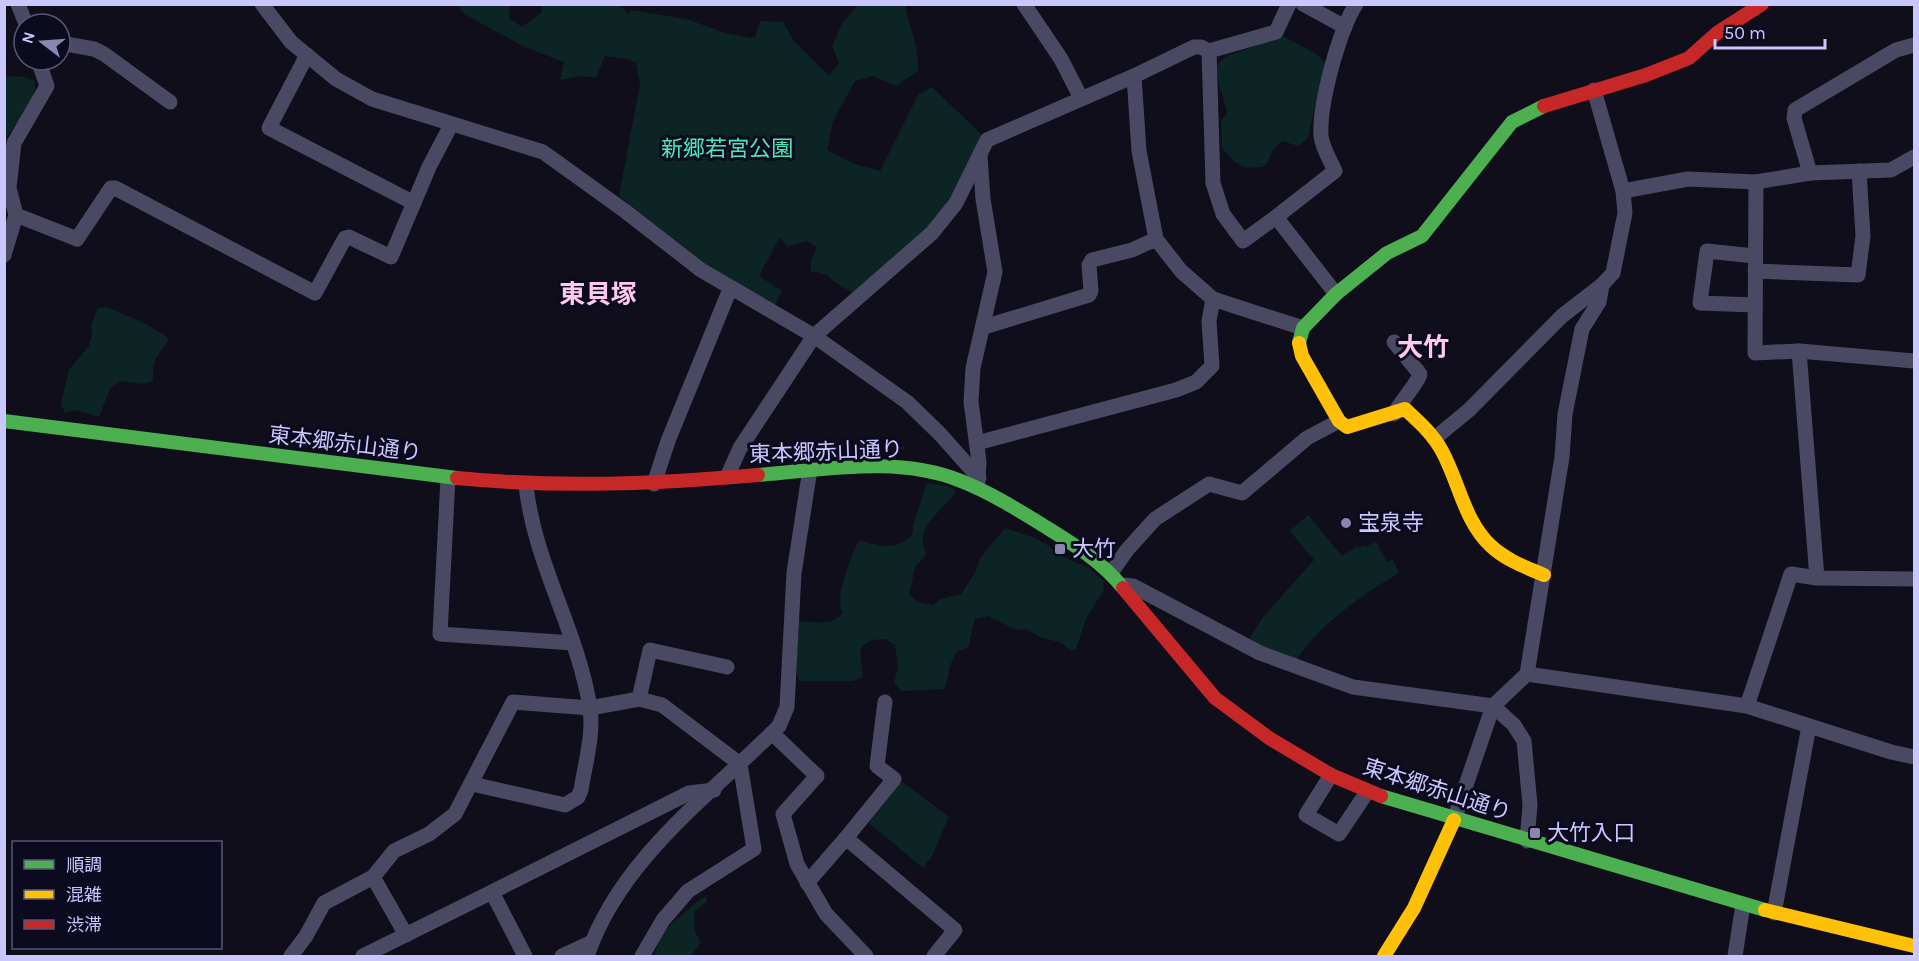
<svg xmlns="http://www.w3.org/2000/svg" width="1919" height="961" font-family="Karla,'Noto Sans JP',sans-serif">
<style>
.green{fill:#0d2424}
.lines{fill:none;stroke-linecap:round;stroke-linejoin:round}
.street{stroke:#494963;stroke-width:15}
.fast{stroke:#4caf50;stroke-width:14}
.slow{stroke:#ffc107;stroke-width:14}
.jam{stroke:#c62828;stroke-width:14}
.poi-dot{fill:#8986af;stroke:#0c0a1e;stroke-width:2}
.labels{text-anchor:middle;dominant-baseline:central;stroke-width:6;stroke-linejoin:round;paint-order:stroke}
.park-label{font-size:22px;fill:#4ae8b9;stroke:#0c0a1e}
.street-label{font-size:22px;fill:#cac7ff;stroke:#0c0a1e}
.poi-label{font-size:22px;fill:#cac7ff;stroke:#0c0a1e;text-anchor:start}
.quarter-label{font-size:26px;font-weight:bold;fill:#ffc9ee;stroke:#0c0a1e}
</style>
<rect width="100%" height="100%" fill="#100e1a"/>
<g class="green">
<path d="M541 4 619 5 630 15V10L686 19 726 33 751 38 755 37 760 21 783 22 794 41 829 76 839 63 832 46 842 23 858 5H905C909 27 920 49 918 71L896 86 873 76 855 81 833 121 827 150 855 164 880 171 918 95 932 87 979 132 984 141 937 224 856 296C846 287 835 285 828 275L811 271V261L817 247 807 241 787 247 780 237 759 276 782 291 774 307 717 273 619 196 640 84 636 63 628 59 605 56 596 78 581 76 560 80 564 62 525 47 464 14 458 5H510L509 18 522 27 542 12Z"/>
<path d="M1283 36 1316 54 1325 62 1308 138 1298 146 1282 141 1274 149 1265 166C1241 171 1237 165 1222 148L1221 120 1227 113C1224 94 1216 85 1216 66L1225 57Z"/>
<path d="M5 76 25 77 35 81C38 103 15 122 5 140Z"/>
<path d="M107 307C125 315 156 327 169 339 158 357 152 357 153 381L143 384 121 381 110 389 99 417 75 410 65 413 61 404 69 370 89 346 92 334 91 325 98 308Z"/>
<path d="M927 483 948 486 956 491C945 510 911 527 927 554L915 567 909 595 918 602 933 605 941 599 961 594 975 573 980 558 1005 528 1035 538 1049 546 1055 553 1089 568 1104 581 1103 591 1086 619 1076 649 1071 651 1062 643 1040 637 1026 629 1017 630 988 616 975 619 968 648 957 651 951 663 945 689 901 691 894 683 898 668 895 645 886 639 872 640 863 645 860 652 863 677 853 681H799L796 668 799 622C814 621 833 627 843 613 834 597 851 557 859 540 879 546 896 551 912 535L914 522Z"/>
<path d="M1308 515 1342 556 1358 546 1360 548 1364 545 1366 547 1376 541 1387 562 1393 560 1399 573C1359 597 1324 621 1296 660L1247 642 1263 617 1314 560 1290 531Z"/>
<polygon points="901,781 949,817 932,856 923,868 869,823"/>
<path d="M707 896 706 902 694 912 695 932 701 942 691 956H654C662 932 665 929 684 913 694 905 694 902 707 896Z"/>
</g>
<g class="lines">
<g class="street">
<polyline points="18,4 26,24"/>
<polyline points="262,4 291,42 336,79 372,99 543,152 625,211 701,270 814,336 907,402 940,434 979,478"/>
<polyline points="1024,4 1061,59 1081,98"/>
<polyline points="1303,4 1345,27"/>
<polyline points="60,43 94,49 104,54 170,102"/>
<polyline points="1209,51 1213,183 1223,214 1243,241 1276,217"/>
<polyline points="307,55 269,128 414,203"/>
<polyline points="1134,76 1139,151 1156,239"/>
<polyline points="1810,173 1794,118 1795,110 1896,50 1914,45"/>
<polyline points="1756,182 1755,353 1799,351 1914,361"/>
<polyline points="1623,191 1688,179 1756,182 1810,173 1891,170 1914,157"/>
<polyline points="16,215 77,239 111,188 115,188 315,293 345,238 349,237 391,257 429,167 451,125"/>
<polyline points="4,255 16,215 9,188 14,143 47,86 38,60"/>
<polyline points="1754,256 1707,251 1700,303 1755,305"/>
<polyline points="1755,271 1858,275 1863,236 1859,171"/>
<path d="M1336 294 1276 217 1335 171C1330 160 1322 147 1321 136 1319 104 1339 31 1356 4"/>
<polyline points="984,327 1089,295 1091,291 1089,265 1092,260 1132,250 1156,239 1181,271 1213,299 1303,328"/>
<path d="M1394 342 1420 374C1418 383 1400 402 1394 414"/>
<polyline points="1799,351 1817,578"/>
<polyline points="1435,438 1469,410 1562,316 1602,285 1613,273 1625,213 1623,191 1594,90"/>
<polyline points="977,443 1176,390 1196,382 1212,366 1209,321 1213,299"/>
<polyline points="727,477 740,448 814,336 932,233 956,203 987,140 1134,76 1194,47 1201,47 1209,51 1276,32 1289,4"/>
<polyline points="448,478 440,634 573,643"/>
<polyline points="978,482 979,462 971,402 973,368 995,272 983,199 980,156"/>
<polyline points="654,484 668,441 730,289"/>
<polyline points="1111,573 1127,550 1155,519 1209,484 1242,493 1307,438 1339,421"/>
<polyline points="1121,585 1133,586 1260,653 1353,687 1493,706 1514,725 1524,741 1530,805 1527,841"/>
<polyline points="1527,674 1747,706 1891,752 1914,757"/>
<polyline points="639,699 650,650 727,667"/>
<polyline points="885,702 877,766 894,779 846,838 955,930 934,956"/>
<polyline points="1747,706 1791,574 1817,578 1914,579"/>
<polyline points="772,733 817,776 783,814 797,864 826,914 866,956"/>
<polyline points="1331,775 1306,815 1339,834 1367,792"/>
<path d="M472 784 565 805 578 797 581 790C585 764 594 734 590 708 578 631 534 563 526 485"/>
<polyline points="1454,820 1493,706 1527,674 1562,457 1565,414 1582,329 1599,302 1602,285"/>
<polyline points="373,877 406,935"/>
<polyline points="807,883 846,838"/>
<polyline points="492,892 689,793 714,790"/>
<polyline points="1774,913 1809,726"/>
<polyline points="291,956 306,936 324,903 373,877 394,851 429,834 455,814 513,702 590,708 639,699 662,705 740,764 754,849 688,891 663,920 642,956"/>
<polyline points="363,956 492,892 525,956"/>
<polyline points="562,956 592,942"/>
<path d="M587 956C620 859 709 796 779 726L787 707 794 573 810 469"/>
<polyline points="1735,956 1743,904"/>
</g>
<g class="fast">
<polyline points="1299,343 1303,328 1336,294 1387,253 1422,236 1512,122 1544,106"/>
<polyline points="4,421 457,478"/>
<path d="M758 475C823 470 899 455 961 481 989 492 1015 508 1041 524 1071 543 1101 560 1123 588"/>
<polyline points="1381,796 1765,910"/>
</g>
<g class="slow">
<path d="M1299 343 1302 356 1339 421 1347 427 1405 409C1419 422 1433 434 1442 451 1459 482 1464 521 1491 546 1506 560 1525 567 1544 575"/>
<polyline points="1765,910 1914,946"/>
<polyline points="1384,956 1414,908 1454,820"/>
</g>
<g class="jam">
<polyline points="1544,106 1646,75 1689,58 1717,33 1762,4"/>
<path d="M457 478C560 488 654 484 758 475"/>
<polyline points="1123,588 1215,698 1269,738 1331,775 1381,796"/>
</g>
</g>
<g class="poi-dot">
<circle cx="1346" cy="523" r="6"/>
<rect x="1054" y="543" width="12" height="12" rx="3"/>
<rect x="1529" y="827" width="12" height="12" rx="3"/>
</g>
<g class="labels">
<g class="park-label">
<text x="727" y="149">新郷若宮公園</text>
</g>
<g class="street-label">
<text transform="translate(345 444) rotate(7)">東本郷赤山通り</text>
<text transform="translate(826 452) rotate(-2)">東本郷赤山通り</text>
<text transform="translate(1437 790) rotate(18)">東本郷赤山通り</text>
</g>
<g class="poi-label">
<text x="1358" y="523">宝泉寺</text>
<text x="1072" y="549">大竹</text>
<text x="1547" y="833">大竹入口</text>
</g>
<g class="quarter-label">
<text x="598" y="294">東貝塚</text>
<text x="1423" y="347">大竹</text>
</g>
</g>
<rect width="1919" height="961" fill="none" stroke="#cac7ff" stroke-width="12"/>
<rect x="12" y="841" width="210" height="108" fill="#0c0a1e" stroke="#585678" stroke-width="1.5"/>
<rect x="24" y="860" width="30" height="9" fill="#4caf50" stroke="#585678" stroke-width="1.5"/>
<text x="66" y="871" font-size="18" fill="#cac7ff">順調</text>
<rect x="24" y="890" width="30" height="9" fill="#ffc107" stroke="#585678" stroke-width="1.5"/>
<text x="66" y="901" font-size="18" fill="#cac7ff">混雑</text>
<rect x="24" y="920" width="30" height="9" fill="#c62828" stroke="#585678" stroke-width="1.5"/>
<text x="66" y="931" font-size="18" fill="#cac7ff">渋滞</text>
<g transform="translate(42 42) rotate(287)"><circle r="28" fill="#0c0a1e" stroke="#585678" stroke-width="1.5"/>
<path d="M0-4.5L10 22L0 15L-10 22Z" fill="#8986af"/>
<text y="-9" font-size="16" font-weight="bold" text-anchor="middle" fill="#cac7ff">N</text>
</g>
<path d="M1715 39v9h110v-9" fill="none" stroke="#cac7ff" stroke-width="3"/>
<text x="1724" y="39" font-size="18" fill="#cac7ff" stroke="#0c0a1e" stroke-width="4.5" paint-order="stroke">50 m</text>
</svg>
